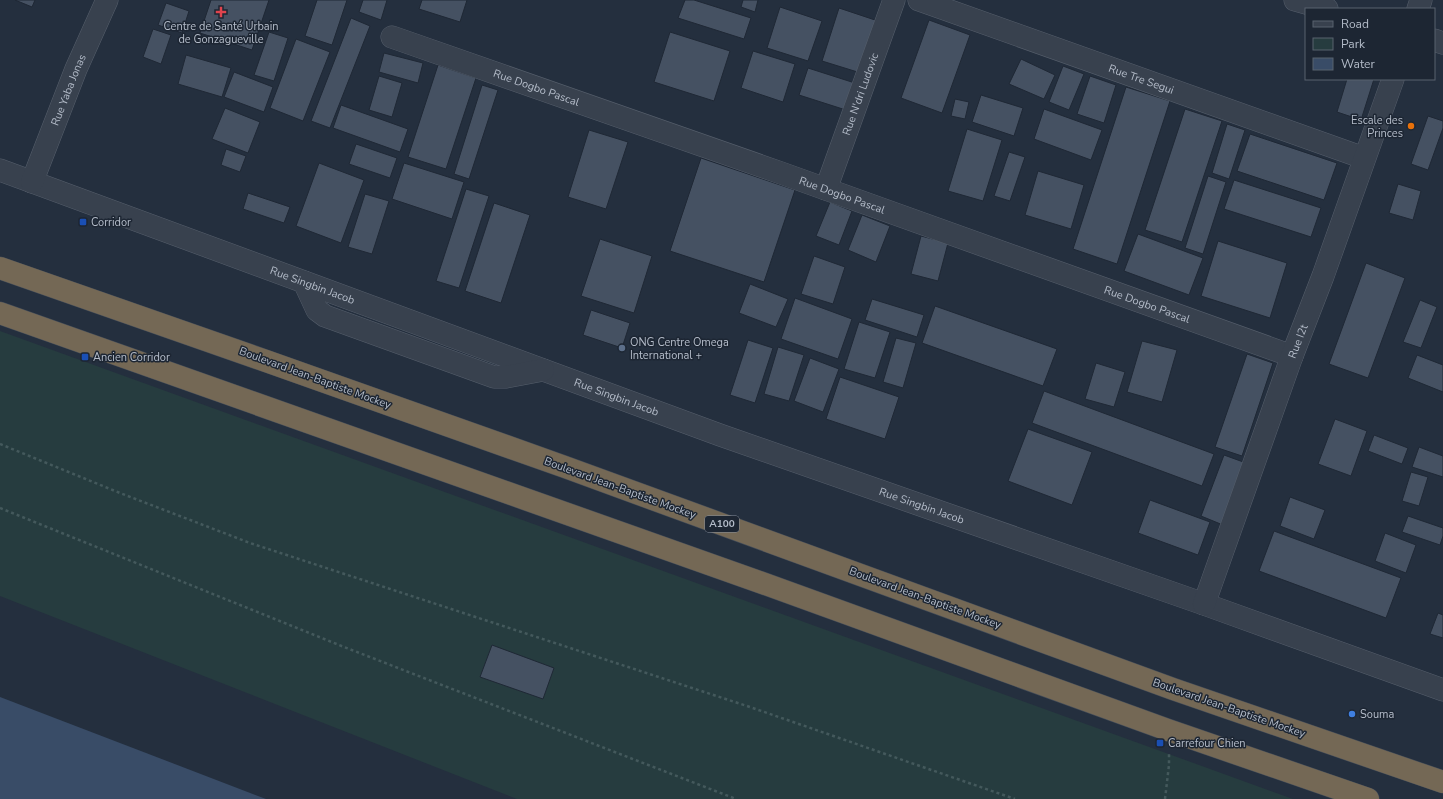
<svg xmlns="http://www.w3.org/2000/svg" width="1443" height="799" font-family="'Nunito Sans',sans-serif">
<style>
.green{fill:#263c3f}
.water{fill:#394c67}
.building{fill:#455162;stroke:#1f2835}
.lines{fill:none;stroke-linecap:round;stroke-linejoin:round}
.minor-casing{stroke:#565f6c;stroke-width:23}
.highway-casing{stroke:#434c59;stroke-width:23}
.path{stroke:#44595c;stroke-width:2.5;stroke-dasharray:3 3;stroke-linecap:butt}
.minor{stroke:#38414e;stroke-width:22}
.highway{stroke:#746855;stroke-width:22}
.health-dot{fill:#e0444e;stroke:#1d2633;stroke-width:1.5}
.food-dot{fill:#e8710a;stroke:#1d2633;stroke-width:1.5}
.transit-dot{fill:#1a4fb4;stroke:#1d2633;stroke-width:1.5}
.service-dot{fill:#5c6f8a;stroke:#1d2633;stroke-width:1.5}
.shop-dot{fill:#3f7fe0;stroke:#1d2633;stroke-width:1.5}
.labels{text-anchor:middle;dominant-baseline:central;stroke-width:3;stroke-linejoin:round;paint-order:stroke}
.shield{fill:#1d2633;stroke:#878f9c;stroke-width:1}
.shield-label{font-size:10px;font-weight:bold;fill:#b4bcc9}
.poi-label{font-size:11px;fill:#b4bcc9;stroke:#1d2633;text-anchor:start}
.street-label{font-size:11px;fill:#b4bcc9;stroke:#1d2633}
</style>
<rect width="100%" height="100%" fill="#242f3e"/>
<polygon class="green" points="0,331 1293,799 517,799 0,596"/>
<polygon class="water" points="0,697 266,799 0,799"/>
<g class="building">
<polygon points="15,0 35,0 32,7"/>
<polygon points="211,0 269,0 252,50 200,33"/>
<polygon points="317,0 347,0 332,45 305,36"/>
<polygon points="363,0 387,0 381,20 359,12"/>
<polygon points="422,0 467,0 460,22 419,9"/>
<polygon points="685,0 694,0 751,18 744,39 678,18"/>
<polygon points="743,0 758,0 755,12 741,7"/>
<polygon points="166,3 189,11 182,33 158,25"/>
<polygon points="780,7 822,21 808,61 767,48"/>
<polygon points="839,8 881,22 864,74 822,61"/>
<polygon points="351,18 370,26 330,128 311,121"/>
<polygon points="929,20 970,35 942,113 901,98"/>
<polygon points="153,29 171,35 161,64 143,57"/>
<polygon points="269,32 288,38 274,81 254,75"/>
<polygon points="670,32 730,51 714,101 654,82"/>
<polygon points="296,39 330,52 303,121 270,108"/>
<polygon points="753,51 795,64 783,102 741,88"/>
<polygon points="384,53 423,63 418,83 379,72"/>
<polygon points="186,55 231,68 222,97 178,84"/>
<polygon points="1021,59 1055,75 1044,99 1009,84"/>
<polygon points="438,65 476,78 446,169 408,157"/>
<polygon points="1063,66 1084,74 1069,110 1049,102"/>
<polygon points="808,68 858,84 849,111 799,95"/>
<polygon points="234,72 273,87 264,112 224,97"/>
<polygon points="379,76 402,83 392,117 369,110"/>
<polygon points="1090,76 1116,85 1104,123 1077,114"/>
<polygon points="1347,79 1374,79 1361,120 1337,112"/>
<polygon points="482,85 498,90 469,179 454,174"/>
<polygon points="1126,87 1170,101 1117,264 1073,249"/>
<polygon points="981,95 1023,108 1014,136 972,122"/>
<polygon points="955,99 969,102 965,119 951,116"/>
<polygon points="341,105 408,129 400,152 333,128"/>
<polygon points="225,108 260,122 248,153 212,139"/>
<polygon points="1044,109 1102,130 1091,160 1034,139"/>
<polygon points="1185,109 1222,121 1182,242 1145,230"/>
<polygon points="1428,116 1443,121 1443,128 1428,170 1411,164"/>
<polygon points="1227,124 1245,130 1229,179 1212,173"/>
<polygon points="967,129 1002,140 983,201 948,191"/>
<polygon points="589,130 628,142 606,209 568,197"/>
<polygon points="1250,134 1337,163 1324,200 1237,171"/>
<polygon points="356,144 397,158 390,178 349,164"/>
<polygon points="226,149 246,156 240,172 221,165"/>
<polygon points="1009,152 1025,157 1010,201 994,196"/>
<polygon points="701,158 795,190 764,282 670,251"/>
<polygon points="319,163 364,180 341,243 296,226"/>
<polygon points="404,163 464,182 452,219 392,199"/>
<polygon points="1038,171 1084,185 1071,229 1025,215"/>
<polygon points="1208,176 1226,182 1203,254 1185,248"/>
<polygon points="1234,180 1321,208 1311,237 1224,209"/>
<polygon points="1398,184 1421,191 1413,220 1389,213"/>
<polygon points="466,189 489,196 459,288 436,281"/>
<polygon points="248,193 290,207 284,223 243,209"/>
<polygon points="365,194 389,201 372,254 348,247"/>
<polygon points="830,202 852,211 839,245 816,236"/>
<polygon points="494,203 530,215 501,303 465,291"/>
<polygon points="862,215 890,226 876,262 848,250"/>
<polygon points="1138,234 1203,258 1189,295 1124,271"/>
<polygon points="921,236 948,243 938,281 911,274"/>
<polygon points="600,239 652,256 634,313 581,296"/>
<polygon points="1218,241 1287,263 1270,318 1201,296"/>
<polygon points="814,256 845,267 833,304 801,294"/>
<polygon points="1366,263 1405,278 1368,378 1329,364"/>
<polygon points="750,284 788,299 776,327 739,313"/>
<polygon points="795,298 852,319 838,359 781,339"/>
<polygon points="872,299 924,315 917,337 865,320"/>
<polygon points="1420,300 1437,307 1421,348 1403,342"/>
<polygon points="935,306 1057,349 1043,386 922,343"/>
<polygon points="591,310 630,323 622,348 583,335"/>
<polygon points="859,322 890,332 875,378 844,369"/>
<polygon points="896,338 916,343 903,388 883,382"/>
<polygon points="748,340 773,348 755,403 730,395"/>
<polygon points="1142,341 1177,350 1162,402 1127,392"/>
<polygon points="778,347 804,355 789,401 764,394"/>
<polygon points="1247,354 1273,363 1242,456 1215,447"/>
<polygon points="1417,355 1443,365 1443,392 1408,378"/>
<polygon points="810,358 839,369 823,412 794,401"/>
<polygon points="1096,363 1125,372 1114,407 1085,399"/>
<polygon points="840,377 899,397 885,439 826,419"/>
<polygon points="1044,391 1214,454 1202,486 1032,423"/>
<polygon points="1335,419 1367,431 1351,476 1318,464"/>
<polygon points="1028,429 1092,452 1072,505 1008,481"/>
<polygon points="1374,435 1408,448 1402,464 1368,451"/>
<polygon points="1419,447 1443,456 1443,477 1412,467"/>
<polygon points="1224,455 1246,463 1223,525 1201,516"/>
<polygon points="1411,472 1428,477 1419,506 1402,501"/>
<polygon points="1290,497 1325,510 1314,539 1280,526"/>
<polygon points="1150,500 1210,522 1198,555 1138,533"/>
<polygon points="1408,516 1443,528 1443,536 1440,545 1402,532"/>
<polygon points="1274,531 1401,578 1386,618 1259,571"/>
<polygon points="1385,533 1416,545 1406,573 1375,561"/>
<polygon points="1438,613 1443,615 1443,638 1430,634"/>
<polygon points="492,645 554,668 543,699 480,677"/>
</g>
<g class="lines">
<g class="minor-casing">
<g id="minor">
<path id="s1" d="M919 0 1364 158"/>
<polyline points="1295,0 1327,9"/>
<polyline points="1418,9 1421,0"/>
<path id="s2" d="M392 37 781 173 1292 356"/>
<polyline points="1434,40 1443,43"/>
<path id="s3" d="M0 170 720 435 1204 604 1443 690"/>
<path id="s4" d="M32 182 76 69 107 0"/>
<path id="s5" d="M826 189 894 0"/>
<polyline points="304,282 317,310 325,316 494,377 506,377 543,370"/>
<path id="s6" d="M1204 604 1292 356 1323 276 1393 79"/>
</g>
</g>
<g class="highway-casing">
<g id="highway">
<polyline points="0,268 266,361 565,467 1173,689 1443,782"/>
<polyline points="0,313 768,585 1168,730 1368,799"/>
</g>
</g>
<g class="path">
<polyline points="0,444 120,493 250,543 747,706 1015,799"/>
<polyline points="0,508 344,647 736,799"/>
<polyline points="1165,799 1169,765 1169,754"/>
</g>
<use href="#minor" class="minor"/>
<use href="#highway" class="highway"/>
</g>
<path class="health-dot" d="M219 6h4v4h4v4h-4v4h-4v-4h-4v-4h4z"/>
<circle class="food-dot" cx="1411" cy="126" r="4"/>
<g class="transit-dot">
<rect x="79" y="218" width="8" height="8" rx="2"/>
<rect x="81" y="353" width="8" height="8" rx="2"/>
<rect x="1156" y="739" width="8" height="8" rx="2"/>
</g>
<circle class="service-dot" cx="622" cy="348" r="4"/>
<circle class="shop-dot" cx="1352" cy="714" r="4"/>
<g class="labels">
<rect class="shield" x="705" y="516" width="34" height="16" rx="3"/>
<g class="shield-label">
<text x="722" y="524">A100</text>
</g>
<g class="poi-label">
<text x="221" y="26" text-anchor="middle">Centre de Santé Urbain<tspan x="221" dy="13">de Gonzagueville</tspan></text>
<text x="1403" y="120" text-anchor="end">Escale des<tspan x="1403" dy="13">Princes</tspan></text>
<text x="91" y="222">Corridor</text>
<text x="630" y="342">ONG Centre Omega<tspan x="630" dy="13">International +</tspan></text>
<text x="93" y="357">Ancien Corridor</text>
<text x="1360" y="714">Souma</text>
<text x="1168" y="743">Carrefour Chien</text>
</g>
<g class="street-label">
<text stroke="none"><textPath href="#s1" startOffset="236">Rue Tre Segui</textPath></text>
<text stroke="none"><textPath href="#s2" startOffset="153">Rue Dogbo Pascal</textPath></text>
<text stroke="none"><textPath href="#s4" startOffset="99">Rue Yaba Jonas</textPath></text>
<text stroke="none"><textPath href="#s5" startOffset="101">Rue N'dri Ludovic</textPath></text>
<text stroke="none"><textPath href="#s2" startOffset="477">Rue Dogbo Pascal</textPath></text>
<text stroke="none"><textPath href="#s3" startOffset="333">Rue Singbin Jacob</textPath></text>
<text stroke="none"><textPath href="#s2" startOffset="801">Rue Dogbo Pascal</textPath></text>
<text stroke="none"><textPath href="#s6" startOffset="279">Rue I2t</textPath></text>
<text transform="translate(315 378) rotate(20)">Boulevard Jean-Baptiste Mockey</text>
<text stroke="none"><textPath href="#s3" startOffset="657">Rue Singbin Jacob</textPath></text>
<text transform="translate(620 488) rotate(20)">Boulevard Jean-Baptiste Mockey</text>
<text stroke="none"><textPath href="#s3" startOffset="981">Rue Singbin Jacob</textPath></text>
<text transform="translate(925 598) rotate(20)">Boulevard Jean-Baptiste Mockey</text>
<text transform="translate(1229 708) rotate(19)">Boulevard Jean-Baptiste Mockey</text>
</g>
</g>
<rect x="1305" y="8" width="130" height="72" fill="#1d2633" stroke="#59626f"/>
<rect x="1313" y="21" width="20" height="6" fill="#38414e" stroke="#59626f"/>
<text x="1341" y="28" font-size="12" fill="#b4bcc9">Road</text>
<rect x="1313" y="38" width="20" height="12" fill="#263c3f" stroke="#59626f"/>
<text x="1341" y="48" font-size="12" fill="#b4bcc9">Park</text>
<rect x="1313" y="58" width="20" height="12" fill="#394c67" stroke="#59626f"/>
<text x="1341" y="68" font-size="12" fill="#b4bcc9">Water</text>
</svg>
